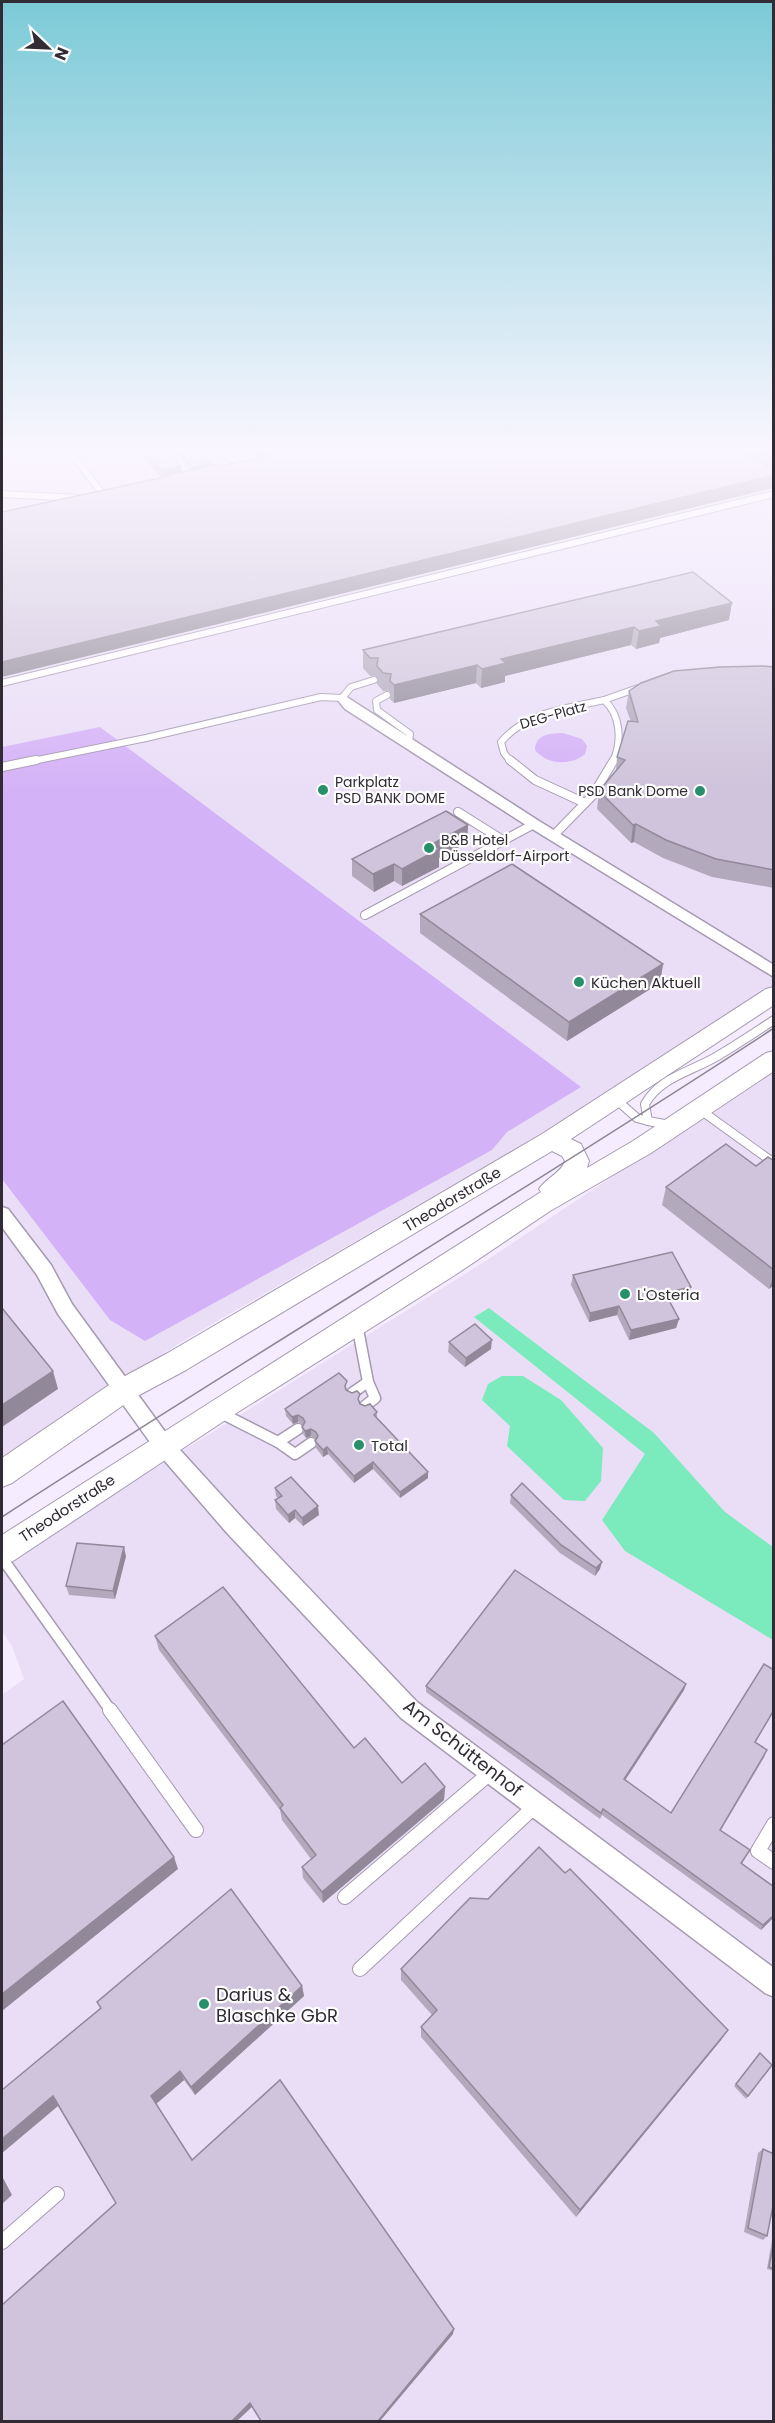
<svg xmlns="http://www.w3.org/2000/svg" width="775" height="2423" font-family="Poppins,sans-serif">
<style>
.built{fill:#eadef7}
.green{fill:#d4b2f7}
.water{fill:#7beabd}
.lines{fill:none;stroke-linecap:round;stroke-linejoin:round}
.lane-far3-casing{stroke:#a59ab0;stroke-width:8}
.lane-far2-casing{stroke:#a59ab0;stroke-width:10}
.lane-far1-casing{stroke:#a59ab0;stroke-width:13}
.lane-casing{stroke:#a59ab0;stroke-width:16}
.street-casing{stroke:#a59ab0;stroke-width:3}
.secondary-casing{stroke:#a59ab0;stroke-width:2}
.lane-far3{stroke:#fff;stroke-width:6}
.lane-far2{stroke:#fff;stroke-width:8}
.lane-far1{stroke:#fff;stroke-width:10}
.lane{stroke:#fff;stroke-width:14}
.street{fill:#fff;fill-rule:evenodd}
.secondary{fill:#fff;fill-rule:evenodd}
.tram{stroke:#8d8694;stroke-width:1.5}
.wall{fill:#b2a9bc}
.shaded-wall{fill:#918999}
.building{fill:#cfc4db;stroke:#918999;stroke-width:1.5}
.poi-dot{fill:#278f6b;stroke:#fdfdfd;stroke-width:2}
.labels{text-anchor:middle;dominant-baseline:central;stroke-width:4.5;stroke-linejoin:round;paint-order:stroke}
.far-street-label{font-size:14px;fill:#302b34;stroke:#fdfdfd}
.far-poi-label{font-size:14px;fill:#302b34;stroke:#fdfdfd;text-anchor:start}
.poi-label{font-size:15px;fill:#302b34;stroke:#fdfdfd;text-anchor:start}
.street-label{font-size:15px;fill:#302b34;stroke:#fdfdfd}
.near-street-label{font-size:18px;fill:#302b34;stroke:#fdfdfd}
.near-poi-label{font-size:18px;fill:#302b34;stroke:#fdfdfd;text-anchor:start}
</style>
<rect width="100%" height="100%" fill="#f5ecff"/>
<g class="built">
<polygon points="2,451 773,451 773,987 561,1122 181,1342 2,1461"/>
<polygon points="773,1070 773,2421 2,2421 2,1695 24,1679 12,1646 2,1631 2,1569 61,1527 484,1262"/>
</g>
<g class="green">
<polygon points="100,727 581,1087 507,1132 492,1150 145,1341 110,1320 2,1179 2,747"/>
<path d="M563 733 582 739 587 746 585 754C571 766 547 765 535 750 535 734 551 733 563 733Z"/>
</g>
<g class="water">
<polygon points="489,1308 654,1433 725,1512 773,1547 773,1640 625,1551 602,1520 645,1454 474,1317"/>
<polygon points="502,1376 523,1376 561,1400 603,1448 601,1481 585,1501 564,1500 507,1446 510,1426 482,1400 488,1384"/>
</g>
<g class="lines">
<g class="lane-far3-casing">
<g id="lane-far3">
<polyline points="70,451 104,496"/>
<polyline points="167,451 192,478"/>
<polyline points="223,451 239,467"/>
<polyline points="2,494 80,498"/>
<polyline points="2,683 774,494"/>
<polyline points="387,695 376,701 377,710 410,734 409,743"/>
<polyline points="604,700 638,688"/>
<polyline points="28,762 146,738 321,697 342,698 351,687 374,680"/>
<path d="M511 762 504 753 501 742C526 712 568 708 604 700 621 715 622 741 613 762"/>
</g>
</g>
<g class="lane-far2-casing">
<g id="lane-far2">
<polyline points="510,760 535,780 585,803"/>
<polyline points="2,767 36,760"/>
<polyline points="458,812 504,841"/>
<polyline points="553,836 593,795 614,760"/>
<polyline points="365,915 534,824"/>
<polyline points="624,1095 620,1103 637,1118 648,1121"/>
<polyline points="699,1109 774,1163"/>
<path d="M670 1125 648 1121 645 1104C660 1078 689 1072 714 1058 735 1046 754 1033 774 1020"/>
</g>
</g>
<g class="lane-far1-casing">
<g id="lane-far1">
<polyline points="352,1393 368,1382 357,1324"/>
<polyline points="365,1406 375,1398 368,1382"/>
<polyline points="219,1412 278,1442 298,1429"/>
<polyline points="278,1442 295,1454 311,1443"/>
<polyline points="2,1558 111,1711"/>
</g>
</g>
<g class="lane-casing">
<g id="lane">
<polyline points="110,1710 196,1830"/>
<polyline points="774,1824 758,1851 774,1862"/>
<polyline points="345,1897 490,1773"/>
<polyline points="360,1969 534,1807"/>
<polyline points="2,2242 57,2194"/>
</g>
</g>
<g class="street-casing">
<g id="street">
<polygon points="342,694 539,821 774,965 774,977 529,827 345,709 336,698"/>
<polygon points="2,1207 8,1209 51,1265 72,1304 171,1440 243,1519 417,1702 774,1968 774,1997 765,1993 401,1718 227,1533 157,1452 58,1314 37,1275 2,1227"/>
</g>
</g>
<g class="secondary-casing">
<path id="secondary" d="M774 987V1005L571 1139 581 1144 589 1161 587 1168 633 1141 766 1053 774 1051V1071L651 1153 550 1211 455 1275 227 1419 13 1561 2 1565V1535L541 1192 539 1189C546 1178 561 1173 565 1161L562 1156 552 1151 186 1370 132 1399 12 1483 2 1487V1458L112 1383 166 1354 542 1134 766 989Z"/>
</g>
<use href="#lane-far3" class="lane-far3"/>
<use href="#lane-far2" class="lane-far2"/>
<use href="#lane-far1" class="lane-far1"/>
<use href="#lane" class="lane"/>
<use href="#street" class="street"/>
<use href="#secondary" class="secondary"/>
<path class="tram" d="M2 1517C257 1351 519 1195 774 1028"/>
</g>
<g class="wall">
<polygon points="137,451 167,451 182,472 192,470 177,454 177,451 199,451 211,465 220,466 265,456 265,455 258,457 252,451 774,451 774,484 773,488 161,478"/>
<polygon points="693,572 729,620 660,638 659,643 636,649 631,645 505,676 505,682 481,688 476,683 394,703 390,699 390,692 383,691 377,684 377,677 370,676 363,668 363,650"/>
<polygon points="774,667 774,888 712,877 663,858 634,842 631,843 597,809 599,791 616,771 617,757 631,722 626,708 629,691"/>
<polygon points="468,825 467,843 439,858 439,867 402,886 394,881 374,892 352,876 352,859"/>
<polygon points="420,914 663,964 660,983 567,1041 420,933"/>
<polygon points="774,1161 774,1285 769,1289 662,1205 666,1187"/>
<polygon points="573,1275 689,1297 670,1301 679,1319 676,1328 629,1340 617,1315 589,1322 571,1285"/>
<polygon points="449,1342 491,1349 465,1367 448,1352"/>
<polygon points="347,1388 346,1390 360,1401 360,1404 377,1412 377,1418 428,1478 400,1498 373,1469 354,1483 328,1454 323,1457 316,1448 315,1441 316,1439 311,1436 306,1438 303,1434 302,1427 303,1425 298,1422 293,1424 286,1416 285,1409"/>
<polygon points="275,1488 319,1515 303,1526 295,1518 289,1523 276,1509 275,1500 278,1498 276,1496"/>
<polygon points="511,1495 600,1569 595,1576 560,1553 510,1503"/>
<polygon points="126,1556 115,1599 69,1595 66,1586"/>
<polygon points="155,1636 354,1748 402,1783 445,1787 444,1800 323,1903 303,1878 302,1867 311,1859 282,1820 280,1810 159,1650"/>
<polygon points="686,1684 684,1690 625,1780 671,1813 755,1742 765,1756 721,1830 747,1855 742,1864 774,1887 774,1917 761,1930 602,1815 600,1819 426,1692 426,1686"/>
<polygon points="565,1873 728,2030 721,2040 576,2217 421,2037 421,2027 432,2015 401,1980 401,1969 488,1899"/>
<polygon points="302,1986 304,1996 195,2095 184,2080 156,2104 192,2160 453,2334 380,2421 261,2421 116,2203 58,2106 2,2153 101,2008 97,2002"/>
<polygon points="760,2053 772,2065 746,2099 734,2086"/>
<polygon points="763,2149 767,2236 763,2240 744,2232 758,2153"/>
<polygon points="774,2239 774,2271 767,2269 772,2240"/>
</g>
<g class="shaded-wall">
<polygon points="257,451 283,451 265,453 265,455 258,457"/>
<polygon points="211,463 211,468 194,472 193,468"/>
<polygon points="181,466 182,475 168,475 168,478 161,479 160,470"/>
<polygon points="774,471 773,488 2,677 2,662"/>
<polygon points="732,603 729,620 660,638 659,643 636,649 639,631 656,621"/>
<polygon points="634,627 631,645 505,676 505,682 481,688 482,669 501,659"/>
<polygon points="477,665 476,683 394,703 394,685"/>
<polygon points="636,824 634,842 631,843 633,825"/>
<polygon points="468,825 467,843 439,858 439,867 402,886 402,869 432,844"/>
<polygon points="394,864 394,881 374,892 373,874"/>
<polygon points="663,964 660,983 567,1041 569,1022"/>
<polygon points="774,1274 774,1285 769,1289"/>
<polygon points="691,1287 689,1297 663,1303 665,1293"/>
<polygon points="619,1306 617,1315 589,1322 590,1313"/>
<polygon points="679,1319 676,1328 629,1340 631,1330"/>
<polygon points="492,1340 491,1349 465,1367 466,1358"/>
<polygon points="53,1371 58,1389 2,1427 2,1405"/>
<polygon points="298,1415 298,1422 293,1424 292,1417"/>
<polygon points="311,1429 311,1436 306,1438 305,1431"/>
<polygon points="327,1447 328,1454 323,1457 323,1450"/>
<polygon points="373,1462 373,1469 354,1483 354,1476"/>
<polygon points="428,1472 428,1478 400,1498 400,1492"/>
<polygon points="318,1506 319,1515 303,1526 302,1518"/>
<polygon points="295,1510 295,1518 289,1523 288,1515"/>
<polygon points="124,1547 126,1556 115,1599 113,1591"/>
<polygon points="602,1562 600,1569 595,1576 596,1568"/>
<polygon points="686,1684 684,1690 622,1785 624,1779"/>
<polygon points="445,1787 444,1800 323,1903 322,1892"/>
<polygon points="174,1857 178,1869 2,2011 2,1994"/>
<polygon points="774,1915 774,1917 761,1930 763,1925"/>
<polygon points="302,1986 304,1996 195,2095 191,2087"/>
<polygon points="728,2030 721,2040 576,2217 580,2210"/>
<polygon points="180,2071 184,2080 156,2104 151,2096"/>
<polygon points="53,2096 59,2105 2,2153 2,2139"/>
<polygon points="2,2176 12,2195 2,2204"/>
<polygon points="454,2329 453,2334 380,2421 378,2421"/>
<polygon points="250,2403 253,2406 237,2421 232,2421"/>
</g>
<g class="building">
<polygon points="144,451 167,451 181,466 160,470"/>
<polygon points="178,451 199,451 211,463 193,468"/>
<polygon points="273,451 741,451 774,470 770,472 774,474 774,475 2,662 2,512 169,476 168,475 218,464 220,466 268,456 265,453"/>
<polygon points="760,451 774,451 774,458"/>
<polygon points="693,572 732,603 656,621 661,626 639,631 634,627 501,659 506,663 482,669 477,665 394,685 390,681 391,674 383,673 377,666 378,658 370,658 363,650"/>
<polygon points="763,666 774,667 774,870 716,859 666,840 636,824 633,825 599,791 625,760 617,757 628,721 638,722 629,691 641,683 674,671 720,667"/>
<polygon points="446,811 468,825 432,844 439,849 402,869 394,864 373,874 352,859"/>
<polygon points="512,864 663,964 569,1022 420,914"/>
<polygon points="726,1144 756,1166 768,1157 774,1161 774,1270 666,1187"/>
<polygon points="672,1252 691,1287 665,1293 679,1319 631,1330 619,1306 590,1313 573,1275"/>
<polygon points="2,1308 53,1371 2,1405"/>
<polygon points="475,1324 492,1340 466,1358 449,1342"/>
<polygon points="339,1373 347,1381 345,1386 346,1390 352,1393 357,1391 360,1394 358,1399 360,1404 365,1406 370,1404 377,1412 374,1415 428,1472 400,1492 373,1462 354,1476 327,1447 323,1450 315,1441 318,1436 316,1432 311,1429 305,1431 302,1427 305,1422 303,1418 298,1415 292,1417 285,1409"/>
<polygon points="291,1477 318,1506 302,1518 295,1510 288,1515 275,1500 282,1496 275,1488"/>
<polygon points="522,1483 602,1562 596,1568 561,1545 511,1495"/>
<polygon points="77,1543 124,1547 113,1591 66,1586"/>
<polygon points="515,1570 686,1684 624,1779 671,1813 764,1664 774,1670 774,1710 755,1742 767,1750 720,1830 750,1850 741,1863 774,1887 774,1915 763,1925 603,1809 601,1813 426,1686"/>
<polygon points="223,1587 354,1748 365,1738 402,1783 425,1763 445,1787 322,1892 302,1867 316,1855 280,1808 283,1805 155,1636"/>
<polygon points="63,1701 174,1857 2,1994 2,1745"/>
<polygon points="539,1847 565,1873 570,1869 728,2030 580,2210 421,2027 437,2010 401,1969 470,1898 488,1899"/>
<polygon points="231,1889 302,1986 191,2087 180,2071 151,2096 192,2160 280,2080 454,2329 378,2421 261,2421 250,2403 232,2421 2,2421 2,2305 116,2203 53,2096 2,2139 2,2090 101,2008 97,2002"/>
<polygon points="760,2053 772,2065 748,2096 736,2084"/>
<polygon points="763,2149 774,2154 774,2201 767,2236 748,2228"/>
<polygon points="774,2241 774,2269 769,2267"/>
</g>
<linearGradient id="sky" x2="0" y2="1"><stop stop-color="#7ccad7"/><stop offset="0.57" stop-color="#faf6ff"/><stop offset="1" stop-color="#faf6ff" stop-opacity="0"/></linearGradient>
<rect width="775" height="790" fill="url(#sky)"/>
<g class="poi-dot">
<circle cx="323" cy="790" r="6"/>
<circle cx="700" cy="791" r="6"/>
<circle cx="429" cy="848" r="6"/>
<circle cx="579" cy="982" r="6"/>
<circle cx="625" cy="1294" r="6"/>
<circle cx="359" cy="1445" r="6"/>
<circle cx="204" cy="2004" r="6"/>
</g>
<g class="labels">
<g class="far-street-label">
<text transform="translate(553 715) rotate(-16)">DEG-Platz</text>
</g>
<g class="far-poi-label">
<text x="335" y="782">Parkplatz<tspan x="335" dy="16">PSD BANK DOME</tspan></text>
<text x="688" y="791" text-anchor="end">PSD Bank Dome</text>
<text x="441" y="840">B&amp;B Hotel<tspan x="441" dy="16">Düsseldorf-Airport</tspan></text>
</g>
<g class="poi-label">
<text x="591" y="982">Küchen Aktuell</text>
<text x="637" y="1294">L'Osteria</text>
<text x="371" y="1445">Total</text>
</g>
<g class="street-label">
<text transform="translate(452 1199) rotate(-31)">Theodorstraße</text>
<text transform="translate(67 1508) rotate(-33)">Theodorstraße</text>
</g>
<g class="near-street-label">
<text transform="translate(463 1748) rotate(38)">Am Schüttenhof</text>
</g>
<g class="near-poi-label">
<text x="216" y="1994">Darius &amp;<tspan x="216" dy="21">Blaschke GbR</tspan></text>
</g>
</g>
<rect width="775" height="2423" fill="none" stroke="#302b34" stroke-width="6"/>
<g transform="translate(48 48) rotate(113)" stroke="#fdfdfd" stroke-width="4.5" paint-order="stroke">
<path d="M0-4.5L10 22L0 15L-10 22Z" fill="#302b34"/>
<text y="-9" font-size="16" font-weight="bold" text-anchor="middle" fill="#302b34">N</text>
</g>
</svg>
